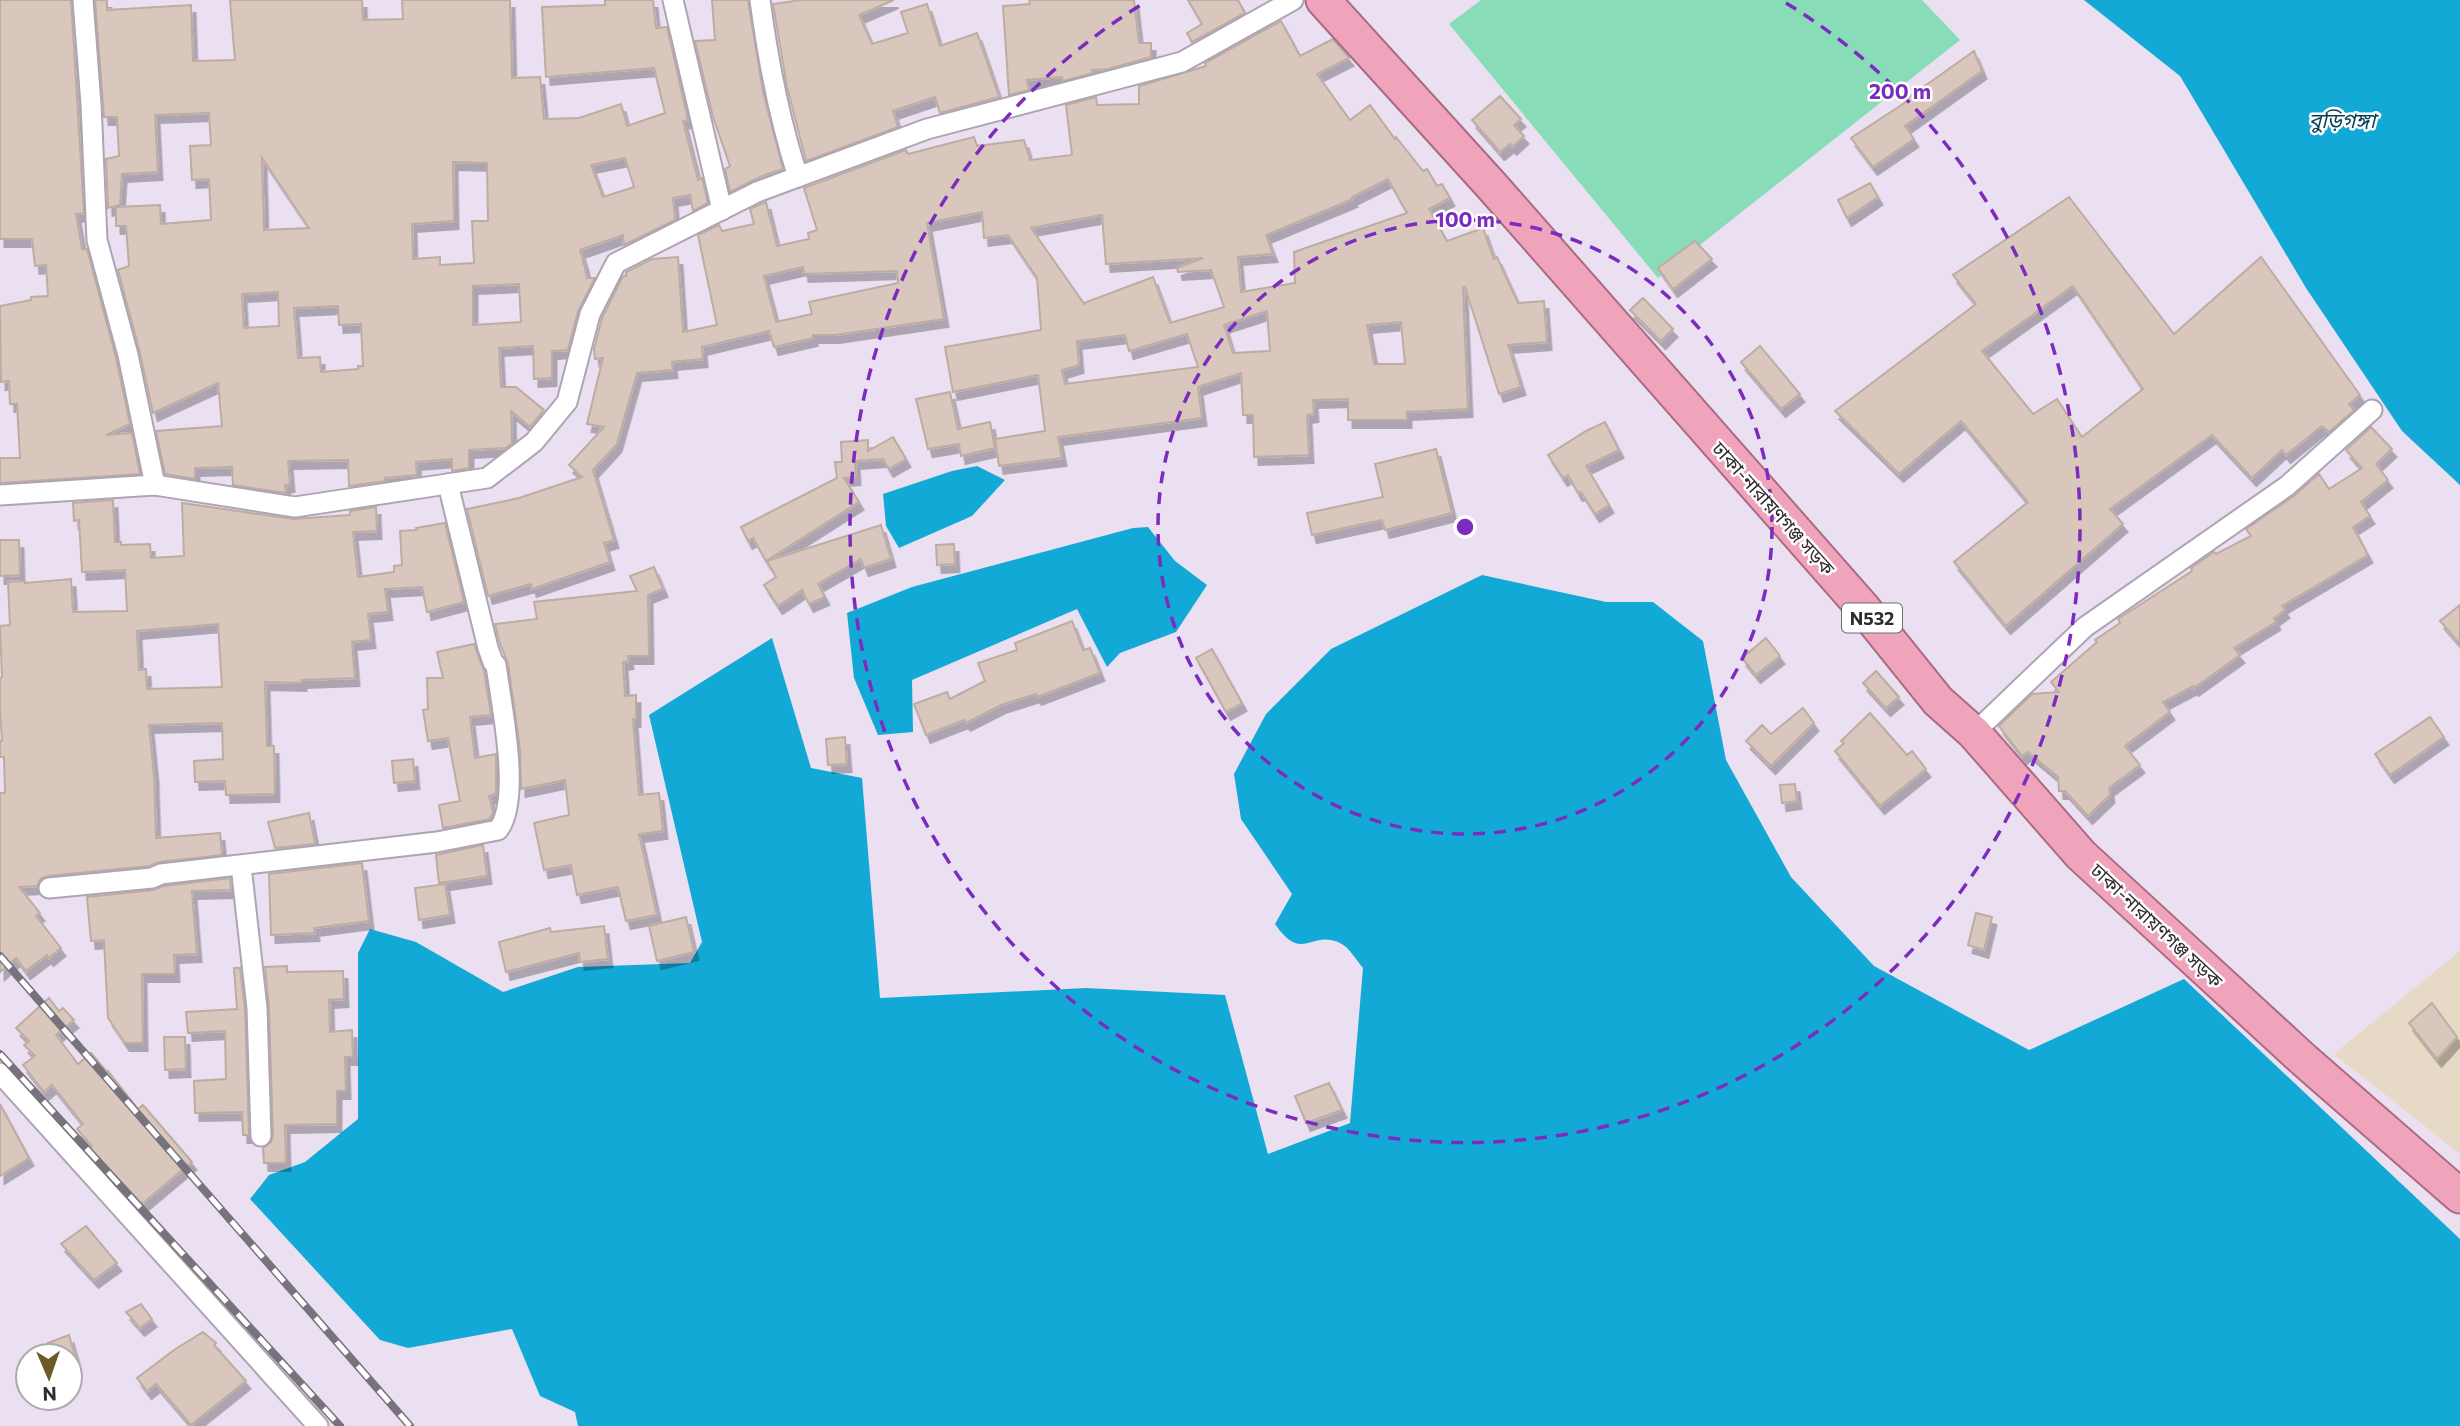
<svg xmlns="http://www.w3.org/2000/svg" width="2460" height="1426" font-family="Commissioner,'Noto Sans Bengali',sans-serif">
<style>
.industrial{fill:#e6d9c5}
.green{fill:#88dcb7}
.water{fill:#13a9d7}
.building{fill:#d9c7bd;stroke:#beaca2;stroke-width:2;fill-rule:evenodd;filter:url(#shadow)}
.lines{fill:none;stroke-linecap:round;stroke-linejoin:round}
.minor-casing{stroke:#ada4b4;stroke-width:23}
.trunk-casing{stroke:#aa6b81;stroke-width:37}
.minor{stroke:#fff;stroke-width:19}
.trunk{stroke:#f0a4bc;stroke-width:33}
.rail-casing{stroke:#78727d;stroke-width:8}
.rail{stroke:#fff;stroke-width:5;stroke-dasharray:16;stroke-linecap:butt}
.ring{fill:none;stroke:#7b2cbf;stroke-width:3.5;stroke-dasharray:12 9}
.labels{text-anchor:middle;dominant-baseline:central;stroke-width:5;stroke-linejoin:round;paint-order:stroke}
.shield{fill:#fff;stroke:#6d6b6f;stroke-width:2}
.shield-label{font-size:18px;font-weight:bold;fill:#2e2b31}
.street-label{font-size:19px;fill:#2e2b31;stroke:#fff}
.water-label{font-size:21px;font-style:italic;fill:#053f52;stroke:#fff}
.centre{fill:#7b2cbf;stroke:#fff;stroke-width:3.5}
.ring-label{font-size:21px;text-anchor:middle;font-weight:bold;fill:#7b2cbf;stroke:#fff;stroke-width:5;stroke-linejoin:round;paint-order:stroke}
</style>
<defs>
<filter id="shadow"><feDropShadow dx="4.5" dy="8" stdDeviation="0" flood-color="#0004"/></filter>
</defs>
<rect width="100%" height="100%" fill="#eae0f1"/>
<polygon class="industrial" points="2460,951 2460,1154 2334,1054"/>
<polygon class="green" points="1481,0 1922,0 1960,40 1658,278 1449,24"/>
<g class="water">
<polygon points="2084,0 2460,0 2460,485 2402,431 2306,288 2180,76"/>
<polygon points="977,466 1005,480 972,516 899,548 886,526 883,494 952,471"/>
<polygon points="1148,527 1175,561 1207,585 1176,632 1120,653 1107,667 1077,609 912,680 913,732 878,735 854,678 847,613 912,587 1133,528"/>
<path d="M1482 575 1606 602H1653L1703 641 1726 760 1791 877 1874 966 2029 1050 2184 979 2460 1239V1426H578L575 1412 540 1396 512 1329 408 1348 380 1340 250 1199 269 1175 305 1162 358 1119V953L370 929 416 942 503 992 578 967 690 963 702 942 649 715 772 638 811 768 862 778 880 998 1086 988 1225 995 1268 1154 1350 1123 1363 968C1357 961 1349 947 1340 943 1310 929 1303 964 1275 924L1292 894 1241 819 1234 774 1266 714 1331 649Z"/>
</g>
<g class="building">
<polygon points="0,0 71,0 84,213 76,214 82,249 87,249 116,358 130,424 106,435 132,433 140,474 0,483 0,458 20,458 17,404 10,404 9,381 1,382 0,306 31,300 31,297 48,296 46,265 35,266 32,239 0,239"/>
<path d="M95 0H107V10L191 5 193 61 235 60 230 0H362L363 20 403 19 402 0H510L512 78 540 77 544 119 579 118 621 104 627 126 665 113 654 68 546 77 542 7 605 5V0H653L656 28 667 27 688 120 683 121 698 180 702 178 708 203 693 211 690 195 673 198 675 220 624 245 623 235 580 250 584 263 582 264 584 263 587 278H595L578 311 568 350 552 351V378L534 379 533 346 499 348 501 387H516L544 410 530 427 511 411 512 443 506 448 469 450V468L452 471V459L416 462 417 475 385 478V481L349 486 348 460 288 461 290 484 285 485 286 493 233 485 232 467 195 468V479L165 474 156 431 222 426 218 383 153 413 140 353 118 270 129 266 126 226H116V207L160 205 161 224 211 220 209 179 192 180 190 146 211 145 209 113 155 115 158 172 122 174 120 205 108 208 106 159 119 156 117 117H104ZM262 158 309 228 264 230ZM625 158 634 187 603 197 591 165ZM453 162 487 163 488 221H472L474 263 440 265V257L413 259 412 224 454 221ZM519 284 521 322 473 325V286ZM278 292 279 326 244 328 242 294ZM338 306 339 325 361 324 363 366H358V369L321 372 320 357 298 358 294 308Z"/>
<polygon points="712,0 748,0 763,92 783,169 762,176 730,192 725,169 730,166 713,117 695,41 715,40"/>
<polygon points="801,0 894,0 859,15 872,44 908,33 901,12 927,4 940,46 977,33 999,97 940,113 935,97 893,111 898,127 806,161 787,87 773,4"/>
<polygon points="1029,0 1134,0 1139,43 1151,43 1151,57 1108,69 1092,70 1093,73 1063,81 1062,77 1027,80 1029,90 1009,95 1003,6 1030,4"/>
<polygon points="1188,0 1238,0 1245,13 1192,42 1187,33 1202,24"/>
<path d="M1281 21 1300 56 1333 39 1349 58 1317 74 1350 120 1370 105 1395 139 1396 137 1423 171 1427 169 1437 186 1442 184 1450 198 1429 209 1447 241 1483 228 1494 259 1497 257 1518 303 1544 301 1547 342 1508 345 1521 387 1499 394 1465 287H1463L1468 409 1407 412V420H1348V399L1313 400 1314 414 1307 415 1309 455 1254 457 1253 415H1243L1241 373 1198 387 1202 418 1058 437 1062 458 999 466 995 439 1045 431 1038 375 953 392 945 347 1041 330 1037 278 1008 235 984 238 982 212 927 223 944 319 835 335H813V338L774 347 769 331 702 347 703 359 672 362 673 370 637 373 617 444 593 470 614 540 604 543 610 562 532 589 531 584 488 596 467 509 519 498 582 477 569 465 604 427 587 424 603 358 595 359 594 349 602 318 623 276H626V272L652 259 678 257 683 332 717 325 698 235 719 225 722 231 754 224 750 209 766 202 777 246 809 239 808 233 817 230 804 188 906 150 908 154 974 137 977 146 1024 140 1030 160 1072 155 1066 105 1096 97 1097 105 1139 104V86L1206 66 1205 63ZM1388 179 1407 213 1294 252 1295 283 1241 292 1238 257 1273 254 1266 235 1353 199 1352 197ZM1102 215 1106 264 1203 258 1177 268 1178 272 1211 270 1224 307 1170 323 1153 277 1084 303 1085 305 1031 228ZM803 267 804 274 897 271 898 283 809 302 812 314 776 322 764 276ZM1267 311 1270 351 1233 353 1224 325ZM1401 322 1405 364H1374L1367 325ZM1187 334 1198 367 1065 384 1062 370 1079 365 1077 341 1125 335 1129 351Z"/>
<polygon points="1974,51 1982,71 1905,126 1914,139 1873,167 1851,138 1906,102 1905,100"/>
<polygon points="1500,96 1521,119 1514,125 1524,136 1512,147 1510,144 1500,152 1472,120"/>
<polygon points="1870,183 1878,197 1847,218 1838,200"/>
<path d="M2069 197 2174 334 2261 257 2360 395 2349 404 2354 410 2329 432 2322 426 2286 455 2282 450 2252 478 2212 435 2110 509 2123 524 2006 626 1954 562 2028 502 1961 421 1899 474 1835 411 1976 304 1953 275ZM2073 286 2143 389 2082 437 2057 399 2033 414 1982 351Z"/>
<polygon points="1695,241 1712,259 1673,289 1658,268"/>
<polygon points="1643,298 1673,329 1661,341 1630,310"/>
<polygon points="1760,346 1800,394 1781,409 1741,362"/>
<polygon points="950,392 958,429 990,422 995,448 961,456 959,444 928,449 916,399"/>
<polygon points="1605,422 1619,450 1586,466 1609,505 1595,514 1581,492 1578,493 1568,475 1563,478 1548,455 1586,431"/>
<polygon points="2371,427 2392,449 2376,464 2388,480 2361,502 2370,516 2353,527 2368,555 2282,606 2285,610 2274,618 2276,622 2234,648 2240,655 2194,688 2193,686 2163,702 2170,712 2125,746 2140,765 2109,788 2110,795 2088,816 2065,791 2059,791 2058,777 2028,752 2022,756 1999,726 2032,694 2059,692 2051,682 2097,642 2095,640 2120,623 2118,619 2192,571 2191,568 2214,552 2216,554 2251,536 2246,529 2294,496 2319,474 2329,489 2362,468 2346,450"/>
<polygon points="893,437 906,459 889,469 883,459 855,461 856,477 844,478 859,502 766,561 753,538 748,541 741,527 837,478 835,462 842,462 841,442 868,440 868,451"/>
<polygon points="1436,449 1452,513 1385,530 1382,520 1312,535 1307,513 1383,497 1375,464"/>
<path d="M113 500 115 542H121V545L150 544 151 558 184 556 182 503 293 519 350 515V511L376 507 377 531 353 532 358 577 394 572V566L402 565 400 531 417 530 416 528 445 523 464 602 427 612 422 587 385 589 388 612 368 614 371 640 352 642 355 678 302 680V683L265 682 267 746H274L275 794 226 795 225 781 195 782 194 761 223 759 222 723 149 725 154 775 156 838 220 833 222 855 160 862 149 866 48 876 41 878 37 886 19 887 40 913 36 916 61 948 49 958 47 955 26 971 16 958 0 972V793H5L4 757H0V741H2L0 708V678L2 677 0 626 10 625 8 582 25 581V583L71 579 73 612 127 611 125 570 82 572 79 520 74 521 73 503ZM218 624 222 687 147 689 146 669 139 670 137 631Z"/>
<polygon points="881,525 891,559 864,568 861,559 818,584 825,597 809,604 802,590 778,606 764,585 776,577 767,561"/>
<polygon points="0,540 19,540 20,575 0,576"/>
<polygon points="954,544 955,564 937,565 936,545"/>
<polygon points="654,567 663,589 648,595 649,656 628,656 629,661 623,662 625,696 636,695 636,719 633,719 639,795 659,793 663,831 639,834 657,915 626,921 618,887 577,895 571,865 544,870 534,823 569,815 565,780 521,789 520,749 508,663 500,644 495,624 537,619 534,602 637,591 630,576"/>
<polygon points="2460,605 2460,644 2440,621"/>
<polygon points="1072,621 1083,650 1090,648 1100,673 1037,697 1036,694 1001,705 966,723 964,720 926,735 914,704 947,692 950,699 985,681 978,663 1017,650 1015,643"/>
<polygon points="1766,638 1780,656 1756,675 1742,658"/>
<polygon points="474,644 484,671 491,715 470,717 475,758 496,754 496,794 489,796 493,812 490,819 443,828 439,805 460,801 448,738 428,741 423,710 428,709 427,678 443,678 437,652"/>
<polygon points="1212,649 1242,703 1226,712 1196,658"/>
<polygon points="1876,671 1899,697 1886,708 1863,683"/>
<polygon points="1803,708 1814,723 1771,766 1746,741 1762,725 1771,734"/>
<polygon points="1870,713 1907,755 1912,751 1926,769 1880,806 1835,751 1844,743 1841,741"/>
<polygon points="2430,717 2444,737 2390,775 2375,754"/>
<polygon points="845,737 847,764 828,765 826,739"/>
<polygon points="413,759 415,781 394,783 392,761"/>
<polygon points="1795,784 1797,801 1782,803 1780,785"/>
<polygon points="309,813 315,844 275,848 268,822"/>
<polygon points="483,845 487,876 439,883 436,855"/>
<polygon points="362,863 369,921 314,928 315,933 271,935 269,874"/>
<polygon points="230,878 231,890 192,891 197,954 174,955 175,974 142,974 143,1043 125,1043 108,1018 104,940 91,941 87,897 153,890 164,886"/>
<polygon points="445,884 450,915 419,920 415,888"/>
<polygon points="1976,913 1992,917 1984,950 1968,945"/>
<polygon points="686,917 694,952 657,961 649,926"/>
<polygon points="604,926 608,959 580,962 579,953 506,972 499,942 550,928 551,932"/>
<polygon points="287,966 287,972 343,971 344,999 329,1000 330,1032 352,1030 353,1057 345,1057 346,1091 337,1091 337,1124 285,1125 286,1163 264,1163 263,1148 271,1142 273,1136 269,1008 265,967"/>
<polygon points="234,968 240,968 245,1009 249,1135 243,1135 242,1112 195,1113 194,1081 226,1079 225,1031 188,1033 186,1012 237,1009"/>
<polygon points="49,998 59,1011 63,1008 74,1020 56,1035 78,1064 91,1053 107,1072 108,1071 138,1109 143,1105 192,1162 142,1204 89,1148 92,1146 77,1129 83,1124 52,1085 44,1092 23,1065 35,1056 24,1045 29,1041 16,1028"/>
<polygon points="2432,1003 2457,1037 2437,1059 2409,1023"/>
<polygon points="164,1037 185,1037 186,1069 165,1070"/>
<polygon points="1329,1083 1342,1110 1306,1123 1295,1096"/>
<polygon points="0,1104 29,1158 0,1176"/>
<polygon points="86,1226 117,1263 94,1280 61,1244"/>
<polygon points="141,1304 152,1319 140,1328 126,1312"/>
<polygon points="203,1332 216,1343 214,1345 246,1381 191,1425 156,1384 147,1391 137,1378 174,1350"/>
<polygon points="69,1335 75,1356 49,1356 48,1343"/>
</g>
<g class="lines">
<g class="minor-casing">
<g id="minor">
<polyline points="83,0 91,104 97,240 128,355 155,485"/>
<polyline points="673,0 722,210"/>
<path d="M760 0C768 60 779 119 798 177"/>
<polyline points="0,495 155,485 295,507 487,478 534,442 567,402 590,314 616,263 757,192 927,129 1182,62 1293,0"/>
<polyline points="1974,733 2085,627 2287,486 2372,410"/>
<polyline points="241,866 257,1008 261,1136"/>
<path d="M49 888 152 878 161 874 437 842 498 830C522 800 501 703 496 665L493 662 488 648 448 484"/>
<polyline points="0,1073 318,1426"/>
</g>
</g>
<g class="trunk-casing">
<polyline id="trunk" points="1323,0 1491,185 1864,609 1938,701 1974,733 2081,855 2304,1060 2460,1196"/>
</g>
<use href="#minor" class="minor"/>
<use href="#trunk" class="trunk"/>
<g class="rail-casing">
<g id="rail">
<polyline points="0,956 410,1426"/>
<polyline points="0,1054 340,1426"/>
</g>
</g>
<use href="#rail" class="rail"/>
</g>
<g class="ring">
<circle cx="1465" cy="527" r="307"/>
<path d="M1786 3A615 615 0 1 1 1144 3"/>
</g>
<g class="labels">
<rect class="shield" x="1842" y="603.5" width="60" height="29" rx="5"/>
<g class="shield-label">
<text x="1872" y="618">N532</text>
</g>
<g class="street-label">
<text transform="translate(1774 508) rotate(48)">ঢাকা-নারায়ণগঞ্জ সড়ক</text>
<text transform="translate(2157 925) rotate(43)">ঢাকা-নারায়ণগঞ্জ সড়ক</text>
</g>
<g class="water-label">
<text x="2342" y="119">বুড়িগঙ্গা</text>
</g>
</g>
<circle cx="1465" cy="527" r="10" class="centre"/>
<g class="ring-label">
<text x="1900" y="99">200 m</text>
<text x="1465" y="227">100 m</text>
</g>
<g transform="translate(49 1377) rotate(178)"><circle r="33" fill="#ffffff" stroke="#abaaad" stroke-width="2"/>
<path d="M0-5L12 26L0 18L-12 26Z" fill="#6e5928"/>
<text y="-10" font-size="19" font-weight="bold" text-anchor="middle" fill="#2e2b31">N</text>
</g>
</svg>
